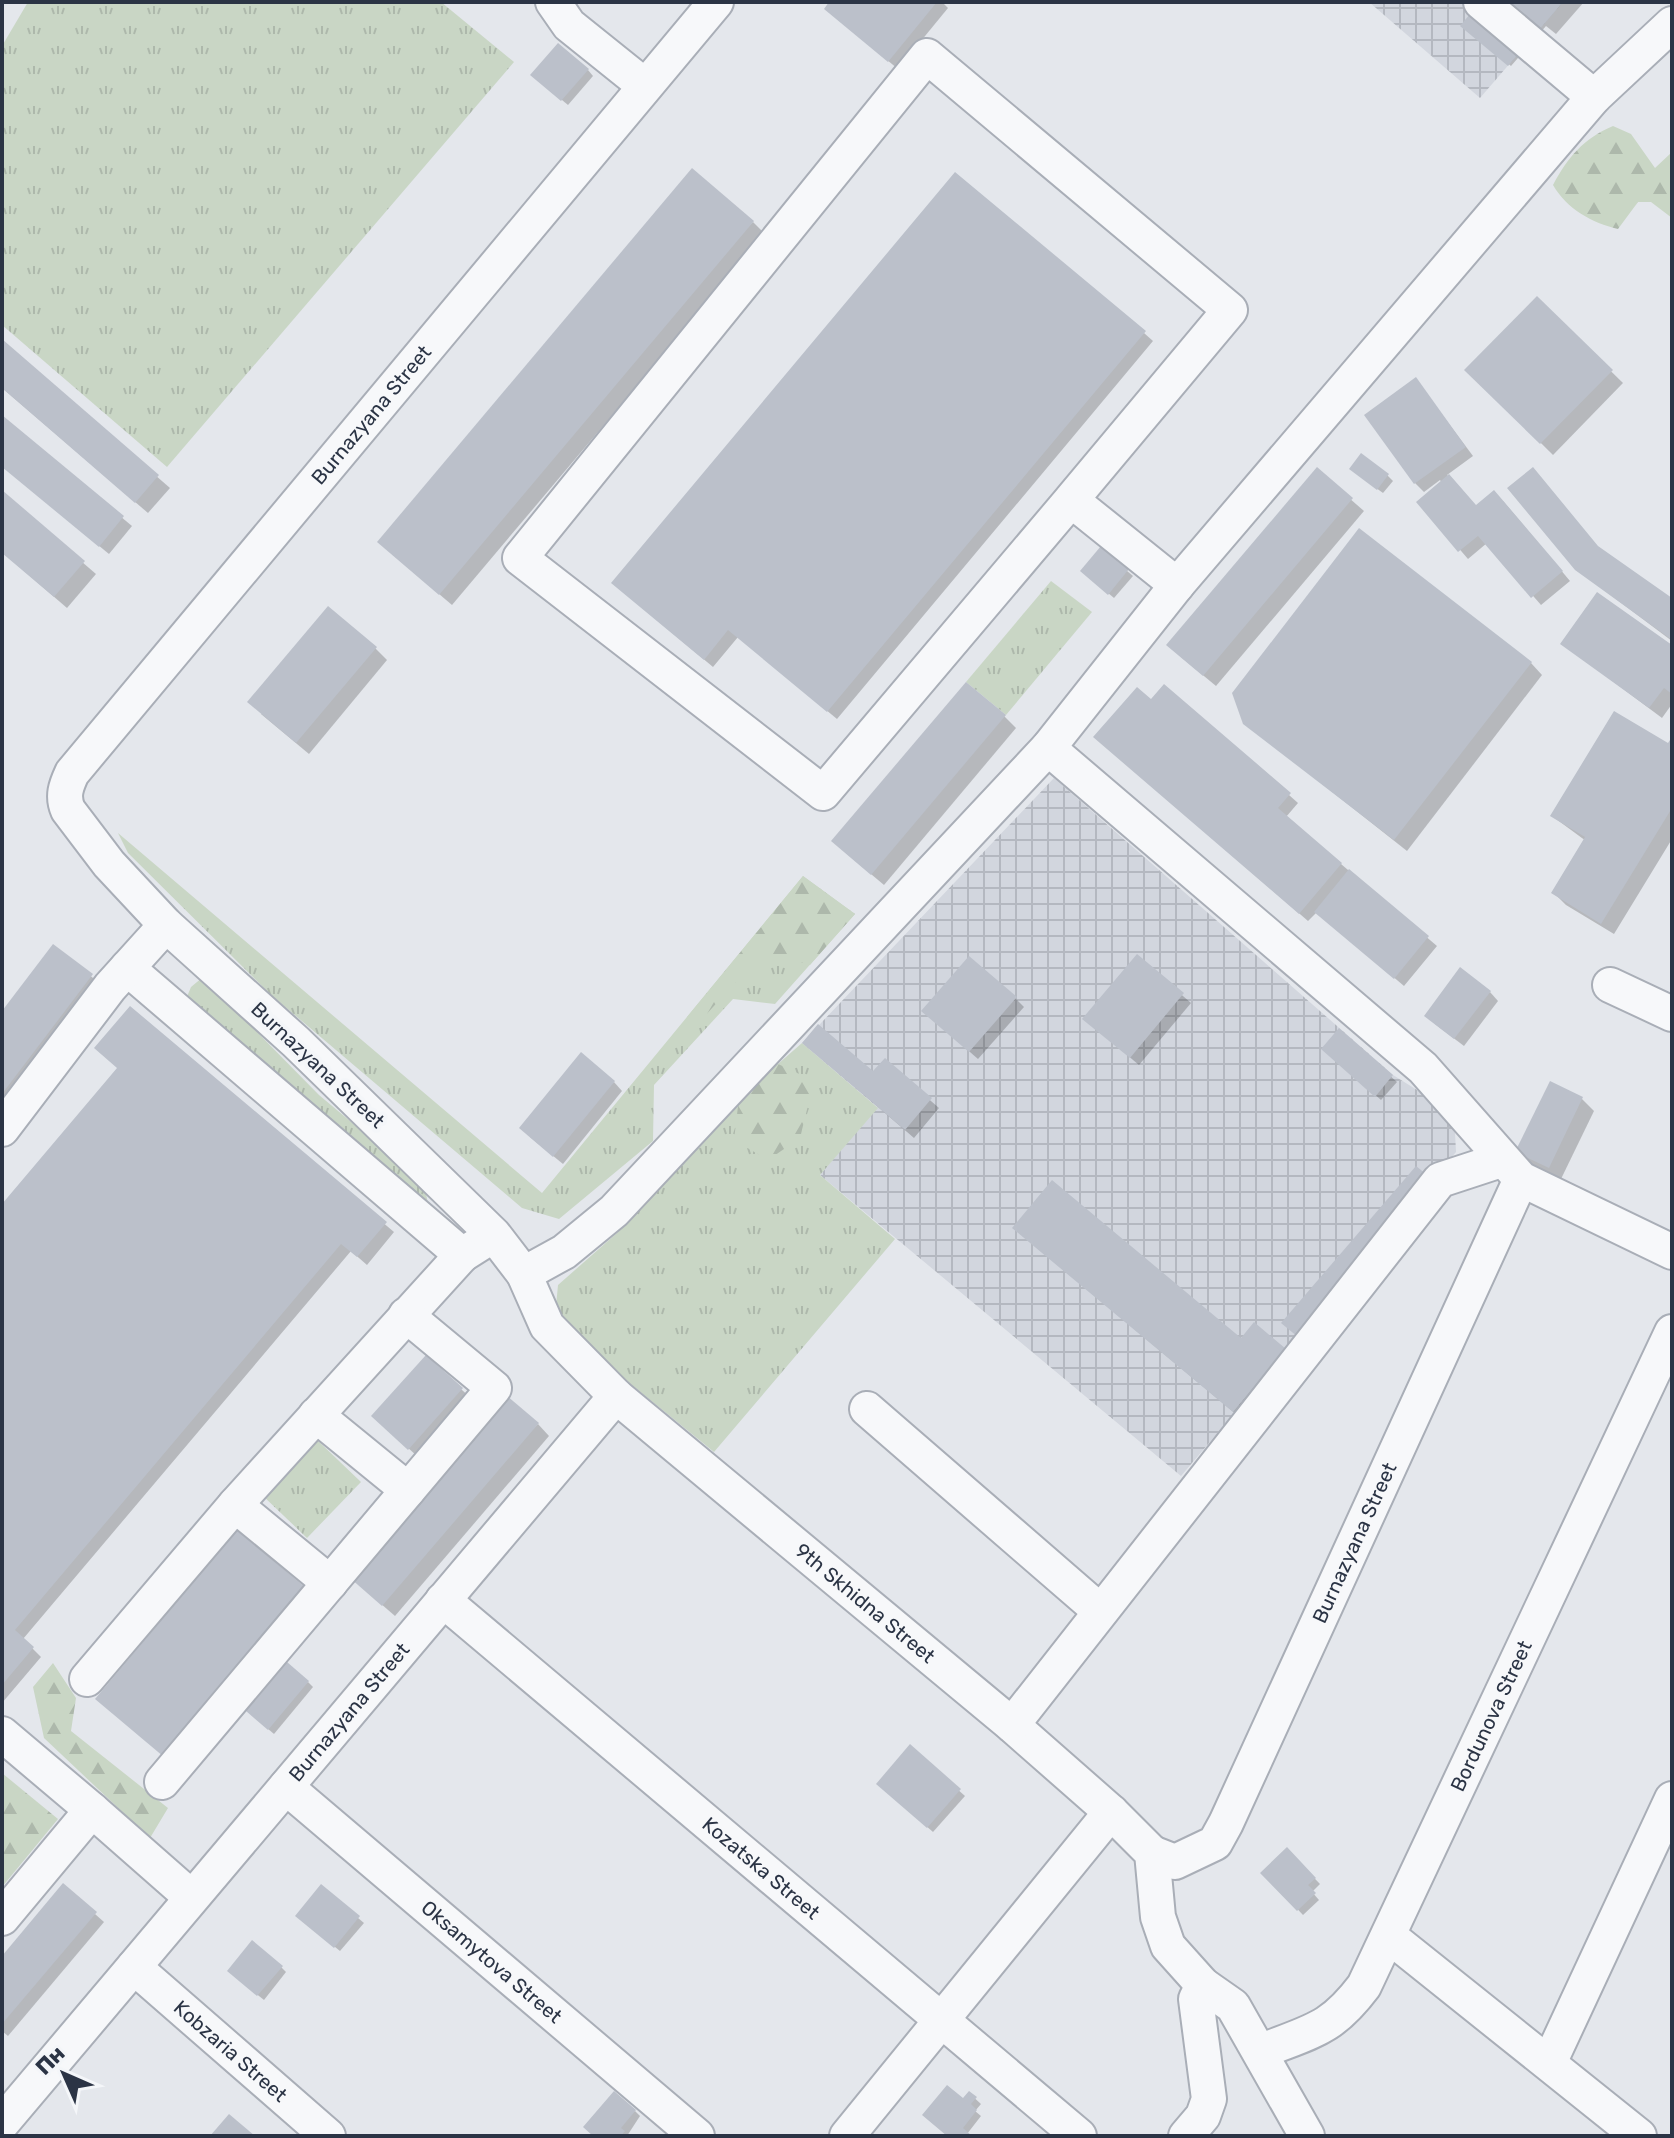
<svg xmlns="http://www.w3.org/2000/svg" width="1674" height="2138" font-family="Rubik,sans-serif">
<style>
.industrial{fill:url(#industrial-grid)}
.grass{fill:url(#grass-tufts)}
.forest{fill:url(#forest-firs)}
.shadow{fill:#0003}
.building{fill:#bbc0ca}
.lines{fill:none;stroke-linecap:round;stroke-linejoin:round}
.minor-casing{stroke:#a9aeb7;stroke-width:38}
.minor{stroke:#f7f8fa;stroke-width:34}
.labels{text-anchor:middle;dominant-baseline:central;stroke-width:8;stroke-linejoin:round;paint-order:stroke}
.street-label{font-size:20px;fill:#2b3445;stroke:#f4f6f9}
</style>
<defs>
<pattern id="industrial-grid" width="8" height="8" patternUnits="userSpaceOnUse" patternTransform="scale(2)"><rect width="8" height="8" fill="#d2d6de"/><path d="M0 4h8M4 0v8" fill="none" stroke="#b4b8c0"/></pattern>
<pattern id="grass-tufts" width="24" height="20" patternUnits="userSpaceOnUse" patternTransform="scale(2)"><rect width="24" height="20" fill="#c9d6c5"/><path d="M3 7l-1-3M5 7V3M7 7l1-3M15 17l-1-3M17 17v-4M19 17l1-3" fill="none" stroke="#adb8ab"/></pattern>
<pattern id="forest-firs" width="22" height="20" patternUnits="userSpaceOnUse" patternTransform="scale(2)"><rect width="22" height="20" fill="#c9d6c5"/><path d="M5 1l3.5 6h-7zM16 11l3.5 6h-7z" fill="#adb8ab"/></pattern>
</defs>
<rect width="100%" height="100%" fill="#e4e7ec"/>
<g class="industrial">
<polygon points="1369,2 1563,2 1480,98"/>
<polygon points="1054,778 1393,1075 1454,1113 1456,1152 1181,1476 820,1175 877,1107 802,1043"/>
</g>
<g class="grass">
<polygon points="28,2 441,2 514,62 167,467 2,325 2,46"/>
<polygon points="1051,581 1092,612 1006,715 966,682"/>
<polygon points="118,833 542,1193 803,876 855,914 775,1004 733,999 654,1085 653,1141 559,1219 522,1208 270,994 128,853"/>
<polygon points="203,977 319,1095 424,1183 429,1209 186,999 191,987"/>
<polygon points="802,1043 878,1108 820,1175 895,1239 714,1452 562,1328 556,1306 558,1285 617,1233 739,1098"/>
<polygon points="315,1438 361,1482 307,1538 261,1494"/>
</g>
<g class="forest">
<path d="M1613 126 1631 134 1655 168 1672 152V218L1651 202H1638L1618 229C1592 223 1567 209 1553 185 1568 157 1583 139 1613 126Z"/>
<polygon points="803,876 855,914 810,965 763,952 703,1018 687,1017"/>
<polygon points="776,1063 814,1081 800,1138 768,1160 734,1140 739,1098"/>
<polygon points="53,1663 76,1698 71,1731 168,1808 150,1838 44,1738 33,1687"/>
<polygon points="2,1773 58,1819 2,1887"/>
</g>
<g class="shadow">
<polygon points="832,2 942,2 948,8 898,69 835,17"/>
<polygon points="1483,2 1584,2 1556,34 1546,26 1511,66 1463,25"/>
<polygon points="588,70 593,76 568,105 538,80"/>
<polygon points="753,222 765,234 452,605 392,554"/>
<polygon points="1537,299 1623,383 1553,455 1467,370"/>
<polygon points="1144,333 1153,341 837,719 738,637 713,667 622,591"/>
<polygon points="2,342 170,488 148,513 2,388"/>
<polygon points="1416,380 1473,456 1447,475 1477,508 1503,501 1570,581 1541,605 1487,543 1468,559 1419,502 1442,483 1440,480 1424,492 1415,483"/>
<polygon points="2,418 132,526 109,554 2,466"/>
<polygon points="1317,470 1364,511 1216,686 1181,657"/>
<polygon points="1357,474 1387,475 1393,481 1383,493"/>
<polygon points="2,493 96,574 67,608 2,552"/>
<polygon points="1101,549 1133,576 1114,598 1088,576"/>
<polygon points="1602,552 1672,600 1672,641 1576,569"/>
<polygon points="1563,644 1672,648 1672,704 1662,718"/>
<polygon points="375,648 387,660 309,754 261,714"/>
<polygon points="1531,663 1542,675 1407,851 1245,723"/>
<polygon points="1004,716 1016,728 884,885 846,853"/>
<polygon points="1672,740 1672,839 1614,934 1566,905 1554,893 1586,841 1552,816 1669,746"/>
<polygon points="1104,745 1289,795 1298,803 1286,817 1437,946 1404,986 1317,912 1308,921"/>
<polygon points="54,946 104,987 2,1121 2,1014"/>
<polygon points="1137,956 1191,1003 1139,1065 1094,1027"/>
<polygon points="1490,992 1498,1001 1464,1046 1435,1024"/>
<polygon points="1015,998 1024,1007 978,1059 932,1019"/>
<polygon points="130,1008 394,1232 367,1265 351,1251 23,1639 41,1657 2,1703 2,1208 119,1069"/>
<polygon points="1339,1031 1397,1082 1381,1100 1329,1054"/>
<polygon points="813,1051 874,1074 885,1061 939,1108 914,1138"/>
<polygon points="614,1082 622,1091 563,1164 530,1137"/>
<polygon points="1550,1084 1582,1099 1594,1111 1561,1179 1529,1163 1517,1151"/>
<polygon points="1023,1236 1241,1340 1284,1351 1243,1420"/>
<polygon points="426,1358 471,1398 418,1457 383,1425"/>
<polygon points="538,1424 549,1436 395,1616 365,1590"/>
<polygon points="308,1682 313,1687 274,1734 254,1717"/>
<polygon points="910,1747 965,1796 933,1832 884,1789"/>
<polygon points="1287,1850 1320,1884 1312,1892 1319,1900 1303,1915 1263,1873"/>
<polygon points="321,1887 364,1923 340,1951 303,1921"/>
<polygon points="95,1914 104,1922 8,2036 2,2031 2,1959"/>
<polygon points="281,1967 286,1972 264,2000 234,1976"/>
<polygon points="969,2093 981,2104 975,2111 981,2116 967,2134 969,2136 949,2136"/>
<polygon points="635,2111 640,2116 627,2136 595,2136"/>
</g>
<g class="building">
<polygon points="829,2 937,2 888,62 824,9"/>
<polygon points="1480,2 1563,2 1508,66 1460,26"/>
<polygon points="558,43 589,69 561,101 530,75"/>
<polygon points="692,168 754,221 439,595 377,542"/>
<polygon points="955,172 1146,331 827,712 728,630 704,660 611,583"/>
<polygon points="1537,296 1613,370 1540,444 1464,370"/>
<polygon points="2,339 159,475 135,503 2,388"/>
<polygon points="1416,377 1466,447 1414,484 1364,415"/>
<polygon points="2,415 124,516 99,547 2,467"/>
<polygon points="1361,453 1389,474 1377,490 1349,469"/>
<polygon points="1317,467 1353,498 1203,676 1166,645"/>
<polygon points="1533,467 1598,546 1672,598 1672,640 1575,570 1507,488"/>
<polygon points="1449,474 1476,505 1494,490 1563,571 1531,598 1478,536 1458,552 1416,502"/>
<polygon points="2,490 85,561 54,597 2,553"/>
<polygon points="1359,528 1532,662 1394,840 1243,724 1232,693"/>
<polygon points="1101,546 1129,569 1108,595 1080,571"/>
<polygon points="1597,592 1672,645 1672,694 1664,688 1649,708 1560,644"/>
<polygon points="328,606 377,647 296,743 247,702"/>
<polygon points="966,682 1006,715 871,875 831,841"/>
<polygon points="1164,684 1291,793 1278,808 1342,863 1299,914 1093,737 1137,687 1151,699"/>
<polygon points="1614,711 1668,743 1672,737 1672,808 1601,924 1551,893 1585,837 1550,816"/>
<polygon points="1349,869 1429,936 1394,979 1314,912"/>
<polygon points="53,944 93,974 2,1094 2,1011"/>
<polygon points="1137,954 1184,993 1130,1058 1082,1019"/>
<polygon points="969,956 1017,997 969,1052 921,1011"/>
<polygon points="1460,967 1491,991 1454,1039 1424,1016"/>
<polygon points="130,1006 387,1222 357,1257 341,1244 15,1630 34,1647 2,1685 2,1204 117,1068 94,1048"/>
<polygon points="818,1024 873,1071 885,1058 932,1098 905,1130 802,1043"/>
<polygon points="1339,1028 1393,1075 1375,1097 1321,1049"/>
<polygon points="581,1052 615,1081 553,1157 519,1128"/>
<polygon points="1550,1081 1583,1097 1549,1168 1515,1152"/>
<polygon points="1416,1166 1432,1179 1298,1337 1281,1323"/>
<polygon points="1052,1180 1241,1338 1254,1322 1286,1349 1233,1412 1012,1228"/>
<polygon points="426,1355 463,1388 408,1450 371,1416"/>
<polygon points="507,1396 539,1423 382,1606 350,1578"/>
<polygon points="237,1530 306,1588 164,1757 95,1699"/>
<polygon points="287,1662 309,1681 268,1730 246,1711"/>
<polygon points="910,1744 961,1789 927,1828 876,1784"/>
<polygon points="1287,1847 1316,1878 1308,1885 1316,1893 1297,1911 1260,1873"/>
<polygon points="63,1883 97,1912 2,2024 2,1956"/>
<polygon points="321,1884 360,1916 334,1948 295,1916"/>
<polygon points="252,1940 283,1966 257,1996 227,1971"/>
<polygon points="947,2085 963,2098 969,2091 977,2097 971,2104 977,2110 963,2128 972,2136 947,2136 922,2115"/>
<polygon points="614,2091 636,2110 621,2128 625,2131 621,2136 593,2136 583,2127"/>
<polygon points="229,2114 255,2136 210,2136"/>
</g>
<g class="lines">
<g class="minor-casing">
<g id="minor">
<polyline points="553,2 569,25 645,86"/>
<polyline points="1481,2 1594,97"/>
<polyline points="1071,500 823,793 520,558 927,56 1230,310 1071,500 1177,585"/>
<polyline points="1048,748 1423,1068 1521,1179 1672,1252"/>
<polyline points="127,968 462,1255 481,1243"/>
<polyline points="1610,985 1672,1014"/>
<polyline points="2,1129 110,987 166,925"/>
<polyline points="524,1274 564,1252 614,1211 1048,748 1177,585 1594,97 1672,24"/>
<path id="s1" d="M616 1396 1012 1725 1111 1812 1152 1853 1158 1917 1168 1946 1203 1985 1233 2006 1307 2136"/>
<polyline points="867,1409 1100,1611"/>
<polyline points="316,1415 408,1490"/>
<polyline points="235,1505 330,1583"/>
<path id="s2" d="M443 1600 1079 2136"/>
<polyline points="87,1679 235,1505 462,1255"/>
<polyline points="1012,1725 1440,1180 1501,1160"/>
<polyline points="2,1734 92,1810"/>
<polyline points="162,1782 494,1388 406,1315"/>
<path id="s3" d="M286 1787 697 2136"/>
<path id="s4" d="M1152 1853 1175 1862 1215 1843 1226 1823 1521 1179"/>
<polyline points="2,1918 92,1810 191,1897"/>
<polyline points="1389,1936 1639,2136"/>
<path id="s5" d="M134 1967 328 2136"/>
<path id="s6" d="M1262 2051C1311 2031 1330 2031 1364 1986L1672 1332"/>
<polyline points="1550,2061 1672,1799"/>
<path id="s7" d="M2 2123 616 1396 547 1326 524 1274 494 1235 296 1042 166 925 109 864 68 810C62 796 66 786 72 773L716 2"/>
<polyline points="847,2136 1111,1812"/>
<polyline points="1186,2136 1203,2116 1209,2099 1196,1999 1203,1985"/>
</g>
</g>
<use href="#minor" class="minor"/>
</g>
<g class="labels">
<g class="street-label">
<text stroke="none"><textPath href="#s7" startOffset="2264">Burnazyana Street</textPath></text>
<text transform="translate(318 1065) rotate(43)">Burnazyana Street</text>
<text stroke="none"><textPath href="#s4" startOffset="400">Burnazyana Street</textPath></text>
<text stroke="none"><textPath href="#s1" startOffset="324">9th Skhidna Street</textPath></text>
<text stroke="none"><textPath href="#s7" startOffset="538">Burnazyana Street</textPath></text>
<text stroke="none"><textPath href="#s6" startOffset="422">Bordunova Street</textPath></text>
<text stroke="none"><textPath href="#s2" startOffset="416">Kozatska Street</textPath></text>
<text stroke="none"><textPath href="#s3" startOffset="270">Oksamytova Street</textPath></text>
<text stroke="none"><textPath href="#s5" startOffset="128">Kobzaria Street</textPath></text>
</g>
</g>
<rect width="1674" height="2138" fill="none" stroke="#2b3445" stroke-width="8"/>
<g transform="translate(64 2074) rotate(315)" stroke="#f4f6f9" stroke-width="6" paint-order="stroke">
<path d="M0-6L14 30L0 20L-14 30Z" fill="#2b3445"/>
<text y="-12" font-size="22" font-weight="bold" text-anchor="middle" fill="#2b3445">Пн</text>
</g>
</svg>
